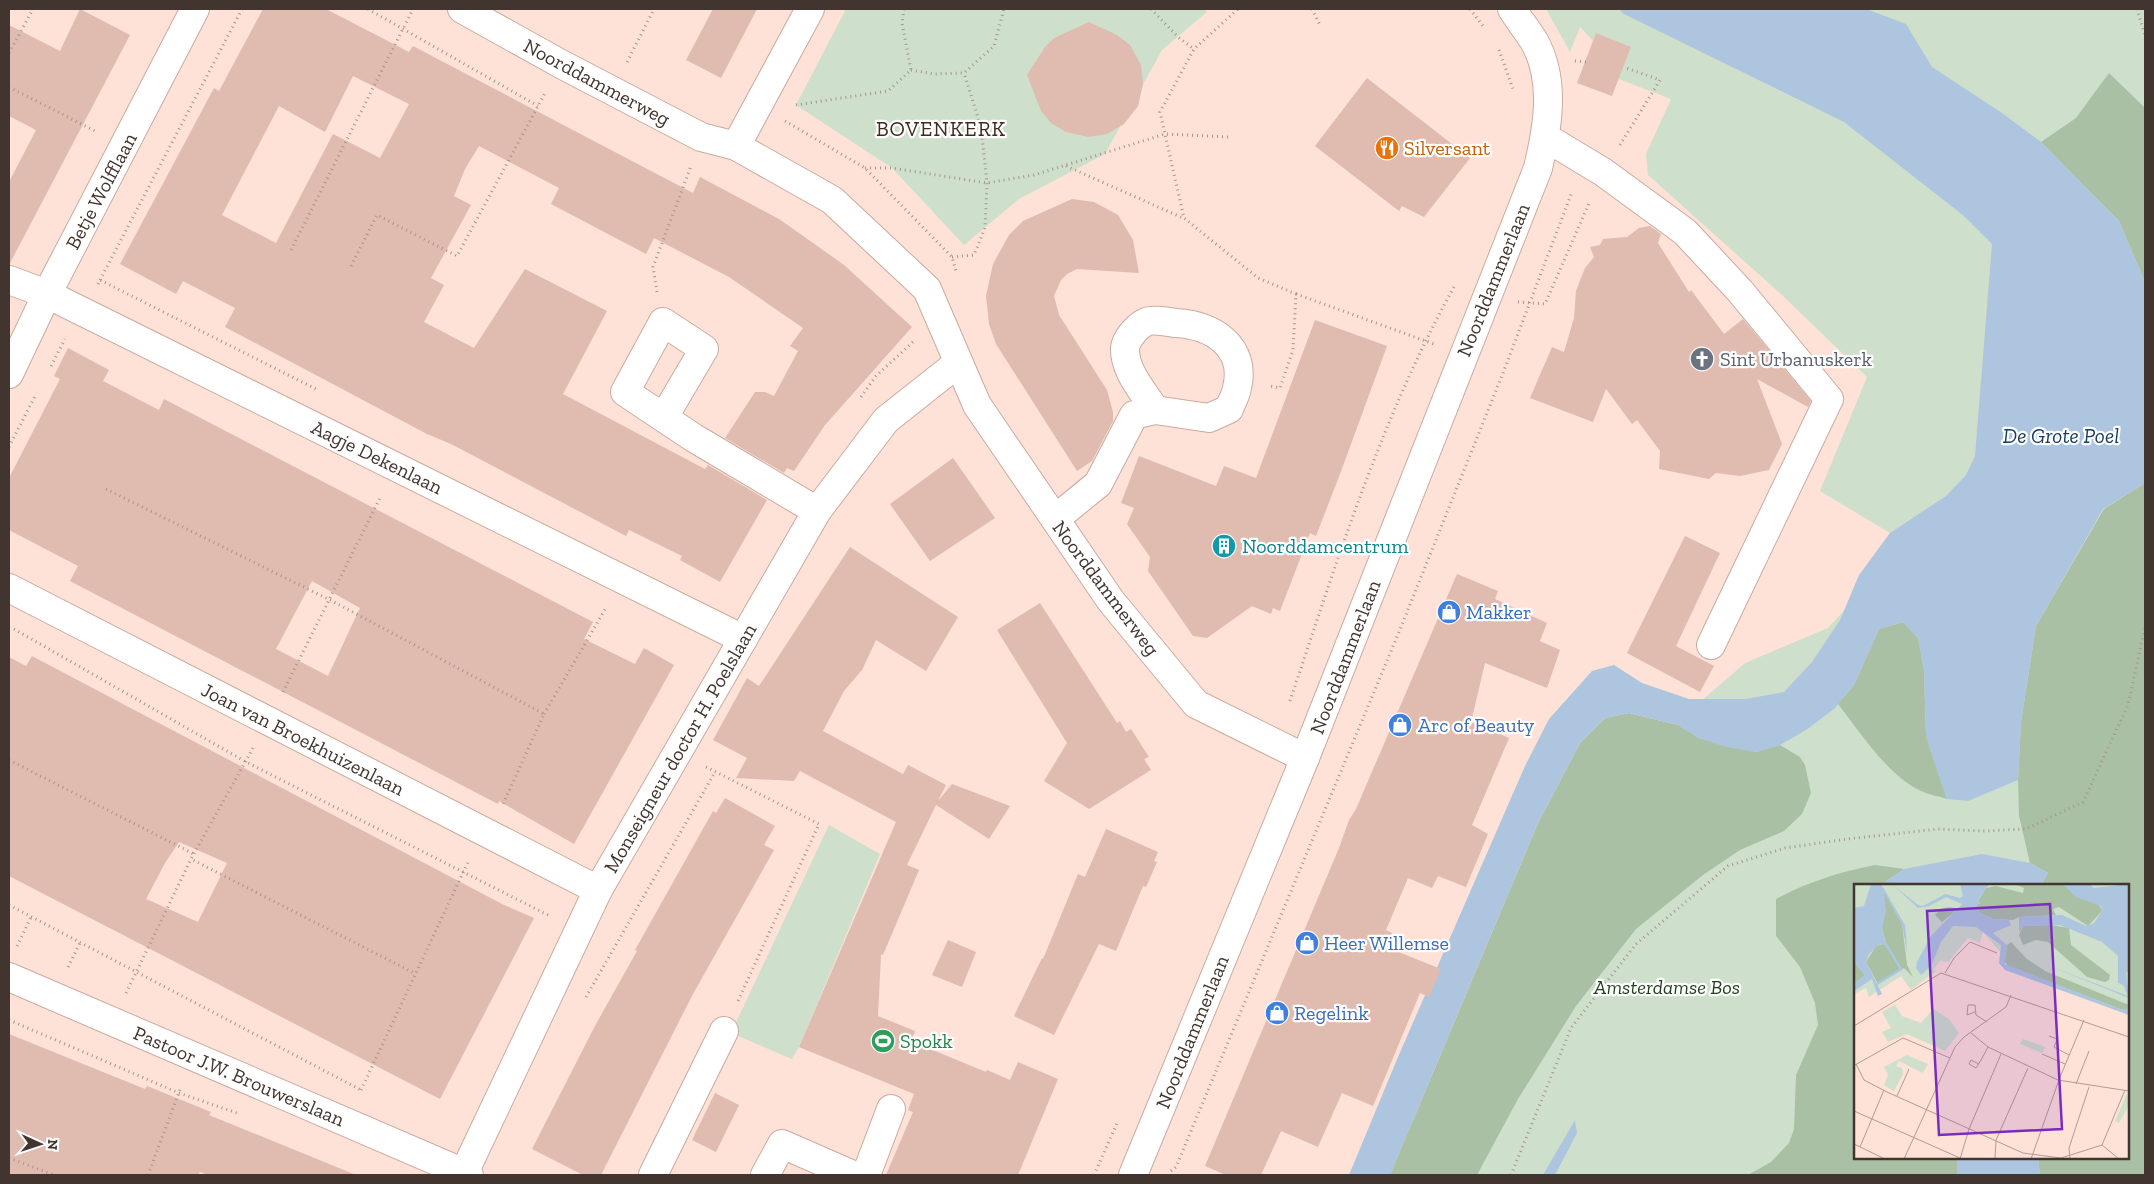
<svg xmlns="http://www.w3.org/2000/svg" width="2154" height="1184" font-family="'Zilla Slab',serif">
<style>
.green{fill:#cee0cb;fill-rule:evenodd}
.forest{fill:#a9c0a5}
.water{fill:#adc5df}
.building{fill:#e0bbb0;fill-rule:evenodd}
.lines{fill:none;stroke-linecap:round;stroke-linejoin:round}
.minor-casing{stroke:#ccaa9e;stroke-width:30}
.path{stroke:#a9938b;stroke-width:3;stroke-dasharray:1 4;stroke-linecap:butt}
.minor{stroke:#fff;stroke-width:28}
.labels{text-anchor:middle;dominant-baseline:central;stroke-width:4.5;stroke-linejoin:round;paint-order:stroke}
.street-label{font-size:20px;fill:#42342f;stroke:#fff}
.food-label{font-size:20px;fill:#c56008;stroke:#fff;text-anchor:start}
.worship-label{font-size:20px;fill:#5b616d;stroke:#fff;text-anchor:start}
.culture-label{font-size:20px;fill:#0d838f;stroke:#fff;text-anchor:start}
.shop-label{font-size:20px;fill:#366cbe;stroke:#fff;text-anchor:start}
.park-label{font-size:20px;font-style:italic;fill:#1e3f19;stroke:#fff}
.leisure-label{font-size:20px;fill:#27864d;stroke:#fff;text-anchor:start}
.neighbourhood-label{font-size:21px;letter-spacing:1px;fill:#43281f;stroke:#fff}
.water-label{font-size:21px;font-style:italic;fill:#183d61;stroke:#fff}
.inset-river{fill:none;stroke:#adc5df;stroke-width:2.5}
.inset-road{fill:none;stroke:#b39c94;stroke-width:1}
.view{fill:#7b2cbf;fill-opacity:0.15;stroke:#7b2cbf;stroke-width:2.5}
.inset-edge{fill:none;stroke:#42342f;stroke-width:2.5}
</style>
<rect width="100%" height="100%" fill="#fee1d7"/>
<g class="green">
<polygon points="846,9 1204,9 1207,12 1162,50 1105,154 1019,199 964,245 892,168 796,105"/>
<path d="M1546 9H2145V1175H1376L1679 720 1745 663 1828 628 1920 528 1923 512 1890 533 1820 491 1867 377 1783 296 1648 175 1646 154 1671 99 1595 70 1596 44 1580 27 1570 52ZM1855 885H2128V1158H1855Z"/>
<polygon points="829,825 880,854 799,1047 792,1059 731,1033"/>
</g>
<g class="forest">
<polygon points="2109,73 2145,108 2145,282 2119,221 2041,142 2076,118"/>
<polygon points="2145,483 2145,1175 2040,1175 2038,1158 2128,1158 2128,885 2041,885 2048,873 2030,863 2019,816 2018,780 2021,722 2036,626 2104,509"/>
<path d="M1903 622 1918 638 1924 670 1926 736 1947 799C1939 796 1929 795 1921 791 1888 776 1860 732 1838 704L1854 685 1879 629Z"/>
<polygon points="1629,713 1678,725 1699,738 1756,752 1780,745 1800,757 1805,765 1811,793 1802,814 1784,831 1740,850 1703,875 1636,929 1576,1006 1518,1099 1477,1175 1390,1175 1538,823 1580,743 1605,718"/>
<path d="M1875 865 1904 869 1886 881 1924 885H1855V1158H1957V1175H1748L1771 1162 1789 1143 1794 1129 1796 1075 1818 1025 1815 1003 1800 967 1776 936V899C1808 882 1839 872 1875 865Z"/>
</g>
<g class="water">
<polygon points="1619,9 1866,9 1906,24 1932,67 2002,113 2041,142 2119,221 2145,282 2145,483 2103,509 2036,626 2021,722 2018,780 1968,801 1947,799 1926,736 1924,670 1918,638 1903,622 1879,629 1854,685 1834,709 1806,730 1780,745 1756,752 1726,747 1699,738 1678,725 1629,713 1605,718 1580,743 1538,823 1390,1175 1349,1175 1398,1057 1525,766 1549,719 1592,671 1614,665 1642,683 1689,699 1746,699 1784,692 1812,662 1840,620 1859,575 1890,533 1946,496 1966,475 1975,456 1992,244 1964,216 1844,122 1624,14"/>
<polygon points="1982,854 2030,863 2048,873 2041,885 1924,885 1885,882 1904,869"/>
<polygon points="1575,1120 1577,1133 1555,1175 1543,1175"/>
<polygon points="1957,1158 2038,1158 2040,1175 1957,1175"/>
</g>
<g class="building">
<polygon points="80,9 130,35 9,265 9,182 36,130 9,116 9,25 60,51"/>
<path d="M263 9H326L409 52 413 46 693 193 700 177 779 219 799 233 844 265 912 327 825 425 794 471 787 468 784 473 725 438 755 392H765L774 396 798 351 790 346 803 328 729 277 654 238 646 254 551 204 559 188 479 146 465 169 454 196 471 205 431 278 444 285 424 322 474 348 525 269 607 311 563 394 705 469 708 465 767 500 720 582 680 560 682 556 629 530 626 536 451 444 427 434 225 327 235 308 183 281 176 294 120 264 214 88 219 91ZM353 76 409 104 380 158 333 134 276 243 222 215 279 106 325 132Z"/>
<polygon points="713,9 757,9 721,78 686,60"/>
<polygon points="1089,22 1117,35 1130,45 1141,65 1143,84 1138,106 1124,124 1107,134 1089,137 1066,132 1051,123 1041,111 1027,75 1045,47 1054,38"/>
<polygon points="1596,33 1631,47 1612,96 1577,83"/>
<polygon points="1367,78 1470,158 1424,217 1402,206 1399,211 1315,146"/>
<polygon points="1072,199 1094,202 1118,215 1133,240 1139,273 1077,269 1067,274 1061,280 1054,296 1059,315 1107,390 1113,412 1113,421 1092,461 1077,471 996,344 989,324 986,296 993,264 1009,235 1023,221"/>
<polygon points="1650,226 1661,234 1658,243 1689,292 1691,290 1724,334 1743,319 1811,401 1808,407 1757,379 1782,444 1769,470 1740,476 1716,473 1709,479 1659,469 1660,451 1637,420 1632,424 1606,389 1593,422 1530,398 1552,347 1564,352 1574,318 1576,291 1585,268 1594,257 1590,247 1600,245 1603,239 1627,237 1639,228"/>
<polygon points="1315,320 1387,346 1340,474 1316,536 1310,533 1280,611 1273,608 1271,614 1252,606 1207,638 1193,636 1148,571 1150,557 1127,524 1134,508 1121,503 1139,456 1216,486 1224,466 1256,478"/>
<path d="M68 348 109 370 103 381 159 410 164 399 593 622 584 639 635 664 644 648 674 665 574 844 499 801 498 804 70 581 78 566 9 530V478L60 379 54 376ZM312 581 360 608 328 676 276 649Z"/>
<polygon points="953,458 995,518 930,561 890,504"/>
<polygon points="1685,536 1720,553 1676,646 1714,666 1700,692 1627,653"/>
<polygon points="850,547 958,617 926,671 876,640 862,670 844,691 823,731 903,774 908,765 946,785 938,801 952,784 1010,806 989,839 936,805 907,865 919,870 883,955 881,954 878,1016 915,1031 911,1041 986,1072 987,1070 1010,1080 1018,1062 1058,1079 1018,1175 886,1175 913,1112 908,1110 914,1094 799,1047 896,822 800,771 794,781 736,778 747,758 713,740 747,678 759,686"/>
<polygon points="1457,574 1498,591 1495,599 1547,623 1540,641 1560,650 1547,688 1485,663 1471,722 1509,738 1472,825 1488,834 1466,887 1438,876 1432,888 1408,878 1386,930 1392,933 1386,947 1441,969 1429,997 1420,993 1373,1106 1342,1093 1318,1147 1281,1131 1261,1175 1226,1175 1205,1166 1339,848 1349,820 1356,809"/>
<polygon points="1040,603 1117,723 1120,721 1126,732 1131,729 1149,757 1144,759 1151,770 1089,809 1044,781 1067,743 997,630"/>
<path d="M32 656 502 904 534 918 440 1099 9 876V657L26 666ZM179 842 227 863 198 922 146 899 165 863Z"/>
<polygon points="725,798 775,826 764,845 774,850 693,994 601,1175 583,1175 532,1149 596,1024 637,951 635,950 713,811 716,813"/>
<polygon points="1106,829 1158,852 1154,861 1157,862 1146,887 1143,886 1116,951 1099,944 1054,1035 1014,1016 1042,958 1043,959 1078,874 1085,877"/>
<polygon points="948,940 976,952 962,987 932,975"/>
<polygon points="9,1034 145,1089 147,1086 211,1112 209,1115 356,1175 208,1175 200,1172 198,1175 9,1175"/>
<polygon points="715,1093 739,1105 716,1152 692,1140"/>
</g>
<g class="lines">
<g class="minor-casing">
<g id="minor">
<polyline points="462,9 561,64 701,137 736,146 832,200 927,289 977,405 1111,601 1196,704 1305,758"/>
<polyline points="1545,137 1603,172 1685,232 1740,291 1829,399 1711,645"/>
<polyline points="736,146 810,9"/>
<polyline points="9,280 47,294 743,639"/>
<polyline points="9,374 47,294 195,9"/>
<polyline points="664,417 704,349 663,322 625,392 694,438 817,511"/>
<path d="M1055 519 1098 484 1134 415 1155 410 1209 418 1229 409C1231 403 1236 395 1237 388 1247 347 1213 325 1176 323 1168 322 1153 319 1146 322 1137 326 1126 339 1125 348 1124 371 1144 392 1155 410"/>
<polyline points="9,588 598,890"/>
<polyline points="9,977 469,1175"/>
<polyline points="463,1175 598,890 817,511 886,420 958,363"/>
<polyline points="653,1175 724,1031"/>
<polyline points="765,1175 782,1144 853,1175"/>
<polyline points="866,1175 891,1109"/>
<path d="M1133 1175 1305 758 1538 168C1548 126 1556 80 1534 41 1527 30 1519 20 1512 9"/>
</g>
</g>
<g class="path">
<polyline points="368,9 538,106"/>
<polyline points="1151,9 1178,37 1194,49"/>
<polyline points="1312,9 1320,25"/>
<polyline points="1470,9 1483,26"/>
<polyline points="2137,9 2145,35"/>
<polyline points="1499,50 1513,89"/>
<polyline points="9,53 33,9"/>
<polyline points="1575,61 1586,62"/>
<polyline points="627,62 654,9"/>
<polyline points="911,70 934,74 964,73 994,46 1004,9"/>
<polyline points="9,87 95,131"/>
<polyline points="796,105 888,91 911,70 902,23 904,9"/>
<polyline points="785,121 865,168 952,257 956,271"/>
<polyline points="1228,137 1165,134 1160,112 1194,49 1238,9"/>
<polyline points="1620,145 1660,80 1626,68"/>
<polyline points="1066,166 1183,218"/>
<polyline points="865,168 892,168 987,183 1034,175 1165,134 1184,218 1258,278 1296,294 1293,350 1280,388 1270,386"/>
<polyline points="291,250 413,9"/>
<polyline points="952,257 974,255 985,228 987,183 981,127 964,73"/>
<polyline points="351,266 377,215 457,256 545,93"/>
<polyline points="100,280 242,9"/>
<polyline points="98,284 100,280 316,389"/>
<polyline points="657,292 653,267 691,166"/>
<polyline points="1296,294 1434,344"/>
<polyline points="1518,302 1545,304 1590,201"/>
<polyline points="51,366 65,339"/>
<polyline points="861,397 876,376 915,340"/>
<polyline points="9,447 36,394"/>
<polyline points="106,489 330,600 544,714 503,804"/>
<polyline points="14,629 246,762 550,916"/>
<polyline points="283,692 381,496"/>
<path d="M1290 701C1337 561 1382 416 1454 287"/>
<polyline points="544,714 607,606"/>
<polyline points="253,748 191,859 416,974"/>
<polyline points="9,760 194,854"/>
<polyline points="706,767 819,824 737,1003"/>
<polyline points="9,905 361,1090"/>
<polyline points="17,946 31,917"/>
<polyline points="68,967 80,943"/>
<polyline points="126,993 191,859"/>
<polyline points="586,997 715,772"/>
<polyline points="9,1020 179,1093 237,1113"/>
<polyline points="361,1090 469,860"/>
<polyline points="9,1158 54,1175"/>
<polyline points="1171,1171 1176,1167 1399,632 1503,373 1572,192"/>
<polyline points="148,1175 181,1087"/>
<polyline points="1094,1175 1118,1121"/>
<polyline points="1511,1175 1571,1028 1636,944 1728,866 1785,848 1847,839 1938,829 1983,831 2026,829 2083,802 2128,705 2145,627"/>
</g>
<use href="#minor" class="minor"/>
</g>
<defs>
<g id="restaurant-disc" transform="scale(1.25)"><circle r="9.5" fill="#e8710a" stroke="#fff"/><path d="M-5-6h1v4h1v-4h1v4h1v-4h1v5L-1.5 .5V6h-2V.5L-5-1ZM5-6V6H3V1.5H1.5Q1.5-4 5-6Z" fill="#fff"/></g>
<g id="church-disc" transform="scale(1.25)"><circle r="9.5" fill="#6b7280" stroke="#fff"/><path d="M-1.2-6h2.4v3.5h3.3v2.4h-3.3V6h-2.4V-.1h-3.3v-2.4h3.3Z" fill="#fff"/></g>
<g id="building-disc" transform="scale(1.25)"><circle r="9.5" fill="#0f9aa8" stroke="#fff"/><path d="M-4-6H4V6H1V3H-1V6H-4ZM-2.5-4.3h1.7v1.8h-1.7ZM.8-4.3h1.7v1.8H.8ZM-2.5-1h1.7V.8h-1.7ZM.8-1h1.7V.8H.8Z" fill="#fff"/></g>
<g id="shop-disc" transform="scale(1.25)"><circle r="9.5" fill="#3f7fe0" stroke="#fff"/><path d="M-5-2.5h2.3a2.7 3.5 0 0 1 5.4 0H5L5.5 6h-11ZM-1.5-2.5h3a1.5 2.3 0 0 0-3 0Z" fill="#fff"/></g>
<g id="stadium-disc" transform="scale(1.25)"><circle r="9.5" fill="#2e9e5b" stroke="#fff"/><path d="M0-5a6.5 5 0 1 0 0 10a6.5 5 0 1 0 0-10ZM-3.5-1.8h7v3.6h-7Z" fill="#fff"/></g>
</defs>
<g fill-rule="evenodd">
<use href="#restaurant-disc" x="1387" y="148"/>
<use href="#church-disc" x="1702" y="359"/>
<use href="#building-disc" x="1224" y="546"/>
<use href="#shop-disc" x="1449" y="612"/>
<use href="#shop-disc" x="1400" y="725"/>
<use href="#shop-disc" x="1307" y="943"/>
<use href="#shop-disc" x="1277" y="1013"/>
<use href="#stadium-disc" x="883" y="1041"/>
</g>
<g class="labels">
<g class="street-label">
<text transform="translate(597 82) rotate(28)">Noorddammerweg</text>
<text transform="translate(101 191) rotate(-62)">Betje Wolfflaan</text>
<text transform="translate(1493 280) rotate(-68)">Noorddammerlaan</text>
<text transform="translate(377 457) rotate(26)">Aagje Dekenlaan</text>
<text transform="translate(1106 588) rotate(53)">Noorddammerweg</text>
<text transform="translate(1345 657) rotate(-69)">Noorddammerlaan</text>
<text transform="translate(303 739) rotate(27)">Joan van Broekhuizenlaan</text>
<text transform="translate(680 748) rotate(-60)">Monseigneur doctor H. Poelslaan</text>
<text transform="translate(1192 1032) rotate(-68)">Noorddammerlaan</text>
<text transform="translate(239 1076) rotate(23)">Pastoor J.W. Brouwerslaan</text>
</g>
<g class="food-label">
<text x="1404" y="148">Silversant</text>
</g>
<g class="worship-label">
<text x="1720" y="359">Sint Urbanuskerk</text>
</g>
<g class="culture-label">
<text x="1242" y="546">Noorddamcentrum</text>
</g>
<g class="shop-label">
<text x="1466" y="612">Makker</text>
<text x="1418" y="725">Arc of Beauty</text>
<text x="1324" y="943">Heer Willemse</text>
<text x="1294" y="1013">Regelink</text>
</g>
<g class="park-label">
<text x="1667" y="987">Amsterdamse Bos</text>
</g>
<g class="leisure-label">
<text x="900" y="1041">Spokk</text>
</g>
<g class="neighbourhood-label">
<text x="941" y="128">BOVENKERK</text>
</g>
<g class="water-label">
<text x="2061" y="435">De Grote Poel</text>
</g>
</g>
<g transform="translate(1854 884)">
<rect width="275" height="275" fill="#fee1d7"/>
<path d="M0 0H275V130L150 72 129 48 126 59 114 54 94 78 86 77 79 86 82 87 57 106 47 92 15 113 12 104 0 110ZM41 121 48 132 67 139 79 125 95 135 105 149 91 167 53 150 34 158 28 148 37 144 28 128ZM169 155 191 163 188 169 166 160ZM53 171 74 180 69 189 45 177 42 182 48 184 49 190 40 207 30 201 34 191 30 183ZM273 210 275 221 265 239 261 237Z" fill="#cee0cb"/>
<path d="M160 0H209L226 14 245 20 248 27 234 42 205 23 199 25 202 31 165 33 159 36 139 35 126 29 122 21 126 19 124 17 132 4 142 2 169 9 170 4ZM30 8 48 40 53 81 59 93 50 84 24 100 12 78 22 62 30 60 33 63 28 44ZM96 23 104 25 88 38 81 31 88 24ZM197 41 215 44 217 61 256 91 255 96 251 98 233 93 194 58 182 56 169 61 165 51 169 42ZM157 58 173 75 191 87 275 121 272 126 266 125 154 82 150 77 153 61ZM0 78 11 91 0 100Z" fill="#a9c0a5"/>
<path d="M17 0H27L51 41 52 51 53 68 48 40 30 9 32 28 28 44 33 65 30 60 24 61 15 70 12 78 28 110 24 112 18 95 0 107V100L11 91 0 78V24L10 22ZM38 0 64 21 69 22 91 10 106 14 109 12 106 0H135L124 16 127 19 122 21 126 29 139 35 155 36 157 41 139 49 153 61 151 80 266 125 272 126 275 121V131L151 86 145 79 147 61 122 43 99 42 87 58 77 82 67 91 62 84 63 78 77 52 108 20 92 13 75 22 64 24ZM209 0H235L240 4 275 0V86L272 89 275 114 193 81 274 112 269 101 264 99V72L248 58 206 41 169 42 165 48V33L208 31 232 42 240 39 248 27 247 22 222 13Z" fill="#adc5df"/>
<path class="inset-river" d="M23 100 47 85 30 57"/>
<path class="inset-road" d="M91 89 100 74 116 58 143 69M121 128 113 131 114 121H121L122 131 133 138M0 142 87 89 275 153M117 149 134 163 204 196 275 207M195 152 203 155 200 163 215 171M188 170 211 180M2 180 10 196 33 208 169 269 207 274 248 261 271 206M125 180 117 176 115 180 122 184 127 176 134 163M1 181 49 154 96 174M222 200 235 167M43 212 55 185M0 227 106 274M0 260 31 275M248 261 265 275M6 263 30 206M50 275 101 163 110 153 152 123 157 111M106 275 115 245 147 170M141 275 142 256 174 184M177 275 206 193 230 136M216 275 215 264 235 203"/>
<path class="view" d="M196 20 208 245 85 251 73 27Z"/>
<rect width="275" height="275" class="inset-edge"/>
</g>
<rect width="2154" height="1184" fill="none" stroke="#42342f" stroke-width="20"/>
<g transform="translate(40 1144) rotate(93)" stroke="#ffffff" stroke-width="4" paint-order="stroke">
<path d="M0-4L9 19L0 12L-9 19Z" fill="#42342f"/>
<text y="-8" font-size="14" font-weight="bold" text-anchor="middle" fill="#42342f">N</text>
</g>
</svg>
